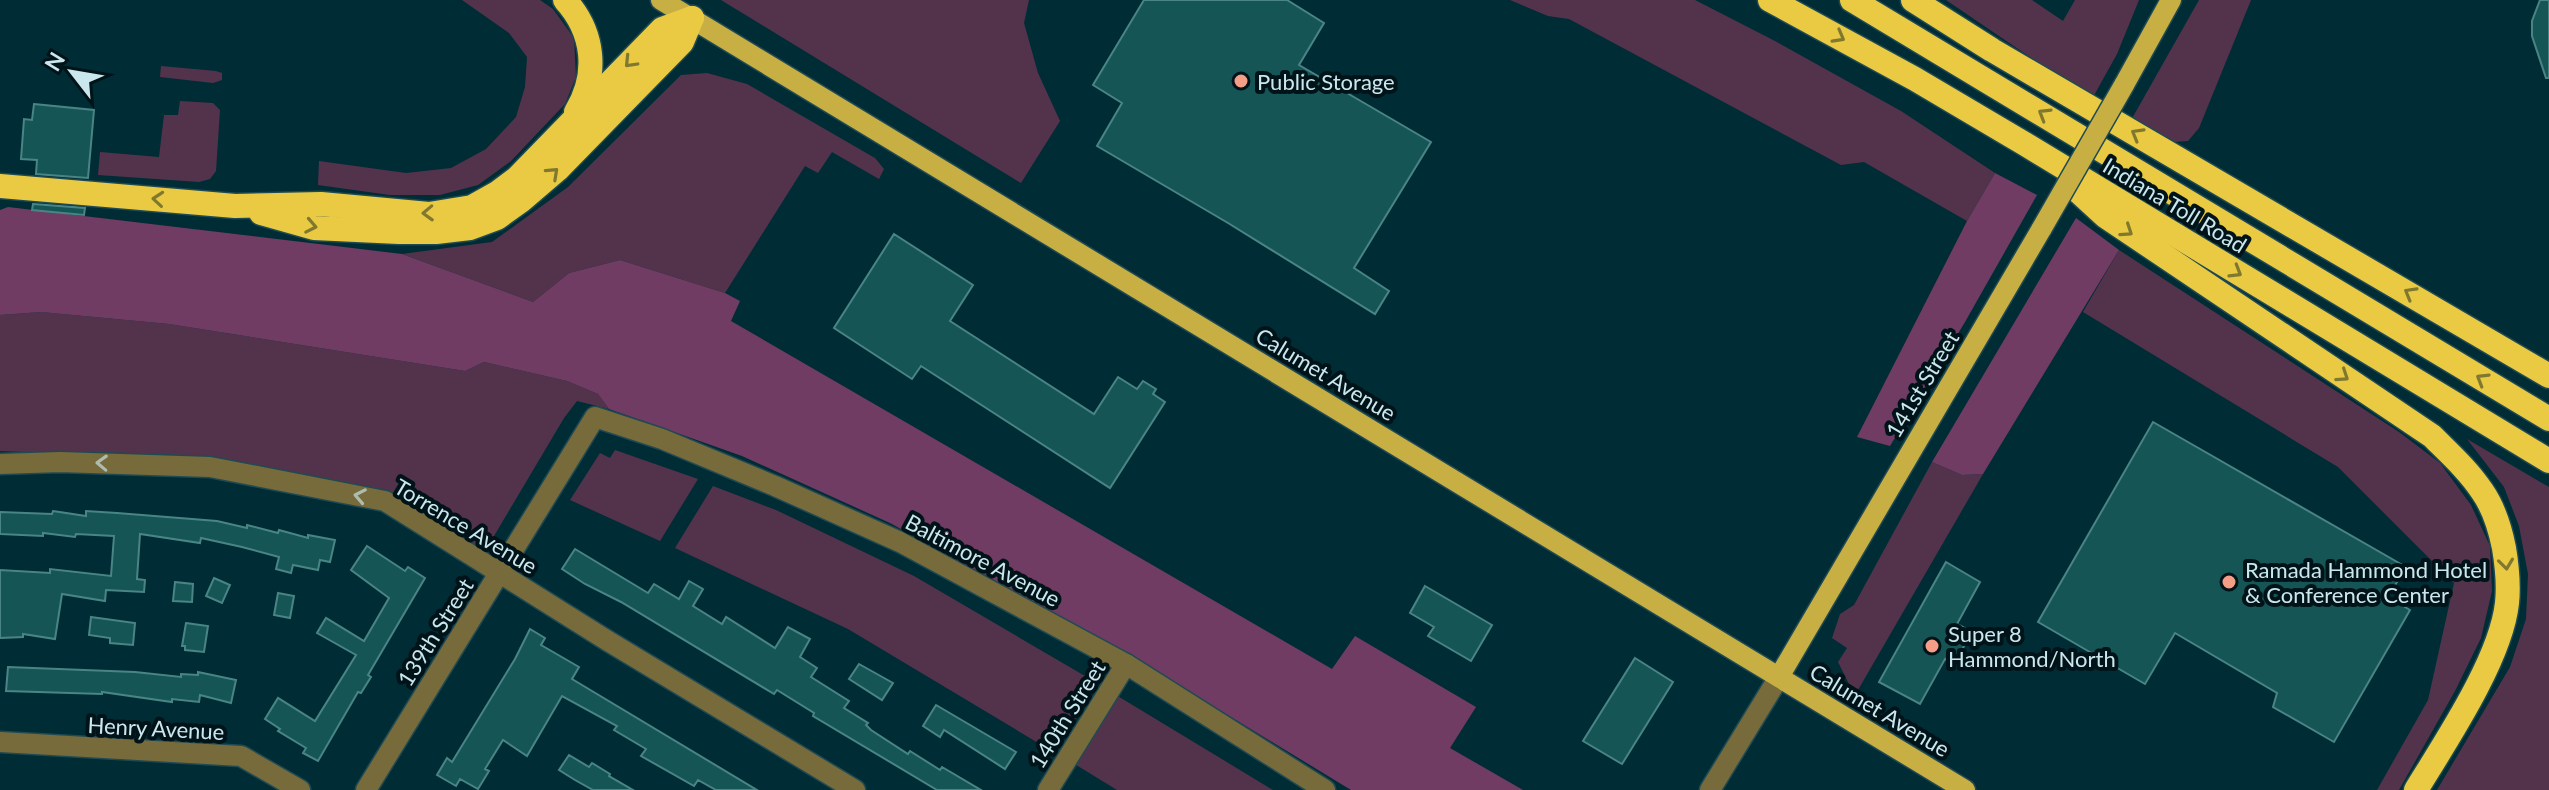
<svg xmlns="http://www.w3.org/2000/svg" width="2549" height="790" font-family="Lato,sans-serif">
<style>
.green{fill:#53334b}
.forest{fill:#703c64}
.building{fill:#155556;stroke:#498585;stroke-width:2}
.lines{fill:none;stroke-linecap:round;stroke-linejoin:round}
.minor-casing{stroke:#204a53;stroke-width:23}
.major-casing{stroke:#204a53;stroke-width:23}
.highway-casing{stroke:#204a53;stroke-width:27}
.minor{stroke:#776b3b;stroke-width:20}
.major{stroke:#c8af43;stroke-width:20}
.highway{stroke:#e9ca42;stroke-width:24}
.major-bridge-casing{stroke:#204a53;stroke-width:23;stroke-linecap:butt}
.major-bridge{stroke:#c8af43;stroke-width:20}
.oneway{stroke:#80782f}
.oneway2{stroke:#aebcaf}
.poi-dot{fill:#f49e87;stroke:#001318;stroke-width:3}
.labels{text-anchor:middle;dominant-baseline:central;stroke-width:8;stroke-linejoin:round;paint-order:stroke}
.poi-label{font-size:22px;fill:#cbe7ee;stroke:#001318;text-anchor:start}
.street-label{font-size:22px;fill:#cbe7ee;stroke:#001318}
</style>
<rect width="100%" height="100%" fill="#002c36"/>
<g class="green">
<polygon points="462,0 540,0 553,9 574,38 576,77 565,104 511,161 478,185 440,195 390,195 318,185 319,161 406,173 451,168 486,149 516,117 525,87 527,57 509,33"/>
<polygon points="721,0 1029,0 1024,23 1038,73 1060,121 1021,183"/>
<polygon points="1510,0 1695,0 1775,41 1901,111 1995,173 1967,221 1864,162 1841,165 1569,19 1548,16"/>
<polygon points="1946,0 2032,0 2063,21 2075,0 2139,0 2117,54 2092,99"/>
<polygon points="2199,0 2251,0 2199,128 2188,141 2173,142 2130,122"/>
<polygon points="161,66 216,71 222,73 222,80 213,83 160,77"/>
<polygon points="707,73 747,84 875,158 884,169 879,179 832,152 818,173 805,166 725,293 620,260 569,273 533,302 402,254 492,242 568,187 681,75"/>
<polygon points="180,101 213,103 220,110 216,171 210,179 199,182 98,175 100,152 159,157 164,115 178,115"/>
<polygon points="2119,250 2399,432 2440,463 2471,505 2490,546 2492,591 2481,638 2455,691 2399,790 2377,790 2428,700 2454,583 2338,467 2083,312"/>
<polygon points="41,312 169,324 465,371 484,362 567,381 598,394 609,409 577,401 564,418 494,536 482,547 473,547 380,489 172,458 0,451 0,315"/>
<polygon points="2467,439 2549,487 2549,790 2437,790 2510,667 2526,619 2528,574 2519,526 2504,487"/>
<polygon points="615,450 698,479 660,541 570,500 600,453 610,458"/>
<polygon points="1932,462 1962,475 1983,474 1858,690 1849,684 1838,662 1847,648 1832,638 1840,614 1854,605"/>
<polygon points="713,486 776,510 914,576 1097,683 1055,753 848,629 675,548"/>
<polygon points="1116,695 1273,790 1117,790 1073,763"/>
</g>
<g class="forest">
<polygon points="1995,173 2037,195 1965,322 1890,446 1857,437 1967,221"/>
<polygon points="8,207 402,254 533,302 569,273 620,260 725,293 740,301 731,321 1332,669 1355,636 1476,707 1450,748 1523,790 1351,790 1121,650 890,523 742,456 609,409 598,394 567,381 484,362 465,371 169,324 41,312 0,315 0,210"/>
<polygon points="2076,218 2119,250 1983,474 1962,475 1932,462"/>
</g>
<g class="building">
<polygon points="1144,0 1287,0 1324,23 1299,65 1431,142 1354,268 1389,291 1375,314 1228,223 1097,146 1122,103 1093,85"/>
<polygon points="2540,0 2549,0 2549,78 2546,78 2532,36 2532,21"/>
<polygon points="34,104 94,110 88,178 36,174 37,160 21,159 24,119 32,120"/>
<polygon points="33,204 85,208 84,215 32,210"/>
<polygon points="894,234 973,285 950,321 1094,414 1118,377 1137,389 1143,381 1156,389 1153,394 1165,402 1110,488 921,366 912,379 834,328"/>
<polygon points="2153,422 2406,567 2388,597 2410,610 2334,742 2273,707 2277,693 2175,633 2145,684 2038,622"/>
<polygon points="53,511 86,516 86,511 117,513 217,521 247,528 247,525 278,533 279,530 308,538 308,535 335,540 330,562 320,560 318,570 293,565 291,573 276,569 279,557 242,547 201,538 200,543 140,534 137,579 145,580 144,592 106,590 105,601 62,594 55,639 23,634 23,637 0,638 0,570 50,573 50,569 111,576 114,536 76,534 75,537 43,533 43,536 0,534 0,512 52,514"/>
<polygon points="367,546 405,571 408,567 425,578 368,675 371,677 361,693 358,692 318,761 303,753 306,748 278,731 280,729 265,719 278,698 315,721 356,655 317,633 326,618 364,641 389,598 351,570"/>
<polygon points="575,549 648,593 654,584 679,599 689,581 703,589 693,606 722,624 726,617 775,648 788,627 810,639 800,657 817,668 811,677 849,701 844,708 868,723 866,725 871,730 908,754 910,751 940,770 942,767 981,790 937,790 813,716 814,713 777,690 774,694 621,602 585,584 562,569"/>
<polygon points="1946,562 1980,582 1957,624 1972,632 1954,664 1945,659 1920,704 1879,682"/>
<polygon points="214,578 230,585 222,603 206,596"/>
<polygon points="175,582 193,584 192,602 173,601"/>
<polygon points="1425,586 1492,625 1471,661 1428,636 1434,627 1410,613"/>
<polygon points="278,593 294,596 290,618 274,615"/>
<polygon points="91,617 135,623 133,645 110,643 110,638 89,635"/>
<polygon points="186,623 208,626 204,652 185,650 185,646 182,646"/>
<polygon points="530,629 545,638 541,645 579,667 572,679 757,790 716,790 698,780 694,786 641,756 646,749 614,730 617,726 562,696 527,756 503,740 485,769 489,771 478,789 460,779 456,786 437,775 447,758 452,762 515,659"/>
<polygon points="1635,658 1673,682 1622,764 1583,741"/>
<polygon points="859,664 893,683 882,700 849,679"/>
<polygon points="8,667 135,672 181,677 181,674 198,675 198,672 236,680 231,703 200,695 199,702 172,699 172,702 102,692 102,694 6,691"/>
<polygon points="936,705 1016,752 1005,769 944,730 940,737 923,726"/>
<polygon points="569,755 589,767 592,763 610,774 609,776 633,790 593,790 575,780 559,770"/>
</g>
<g class="lines">
<g class="minor-casing">
<g id="minor">
<polyline points="0,464 60,462 210,467 385,501 608,641 855,790"/>
<polyline points="0,742 241,756 300,790"/>
<polyline points="366,790 595,417 662,439 775,486 900,542 1126,664 1325,790"/>
<polyline points="1048,790 1126,664"/>
<polyline points="1710,790 1779,677"/>
</g>
</g>
<g class="major-casing">
<g id="major">
<polyline points="661,0 1965,790"/>
<polyline points="2124,85 2171,0"/>
<polyline points="1779,677 2042,228"/>
</g>
</g>
<g class="highway-casing">
<g id="highway">
<path d="M565 0C594 32 599 74 576 112"/>
<polyline points="1770,0 1915,79 2025,144 2549,461"/>
<polyline points="1852,0 2549,419"/>
<polyline points="1913,0 1992,50 2549,376"/>
<path d="M2069 183 2105 216 2432 436C2450 454 2468 470 2482 491 2494 508 2500 528 2504 548 2507 566 2509 584 2507 603 2501 659 2446 741 2416 790"/>
<polyline points="0,186 235,206 321,204 429,214 472,207 497,193 517,178 662,29 692,18"/>
<polyline points="261,213 314,228 399,232 436,232 470,228 497,218 522,200 557,170 682,42 692,18"/>
</g>
</g>
<use href="#minor" class="minor"/>
<use href="#major" class="major"/>
<use href="#highway" class="highway"/>
<g class="major-bridge-casing">
<polyline id="major-bridge" points="2042,228 2124,85"/>
</g>
<use href="#major-bridge" class="major-bridge"/>
</g>
<defs><path id="oneway-chevron" d="M-2-3.5L2.5 0L-2 3.5" fill="none" stroke-width="1.6" stroke-linecap="round" stroke-linejoin="round" transform="scale(2)"/></defs>
<g class="oneway">
<use href="#oneway-chevron" transform="translate(1839 37) rotate(29)"/>
<use href="#oneway-chevron" transform="translate(630 62) rotate(134)"/>
<use href="#oneway-chevron" transform="translate(2044 114) rotate(-149)"/>
<use href="#oneway-chevron" transform="translate(2137 134) rotate(-150)"/>
<use href="#oneway-chevron" transform="translate(553 173) rotate(-43)"/>
<use href="#oneway-chevron" transform="translate(158 199) rotate(-175)"/>
<use href="#oneway-chevron" transform="translate(428 213) rotate(178)"/>
<use href="#oneway-chevron" transform="translate(311 226) rotate(11)"/>
<use href="#oneway-chevron" transform="translate(2127 231) rotate(34)"/>
<use href="#oneway-chevron" transform="translate(2236 272) rotate(31)"/>
<use href="#oneway-chevron" transform="translate(2410 293) rotate(-150)"/>
<use href="#oneway-chevron" transform="translate(2343 376) rotate(34)"/>
<use href="#oneway-chevron" transform="translate(2482 379) rotate(-149)"/>
<use href="#oneway-chevron" transform="translate(2506 564) rotate(83)"/>
</g>
<g class="oneway2">
<use href="#oneway-chevron" transform="translate(102 463) rotate(-178)"/>
<use href="#oneway-chevron" transform="translate(360 496) rotate(-169)"/>
</g>
<g class="poi-dot">
<circle cx="1241" cy="81" r="8"/>
<circle cx="2229" cy="582" r="8"/>
<circle cx="1932" cy="646" r="8"/>
</g>
<g class="labels">
<g class="poi-label">
<text x="1257" y="81">Public Storage</text>
<text x="2245" y="569">Ramada Hammond Hotel<tspan x="2245" dy="25">&amp; Conference Center</tspan></text>
<text x="1948" y="633">Super 8<tspan x="1948" dy="25">Hammond/North</tspan></text>
</g>
<g class="street-label">
<text transform="translate(2175 205) rotate(31)">Indiana Toll Road</text>
<text transform="translate(1326 374) rotate(31)">Calumet Avenue</text>
<text transform="translate(1922 384) rotate(-59)">141st Street</text>
<text transform="translate(466 526) rotate(31)">Torrence Avenue</text>
<text transform="translate(983 560) rotate(28)">Baltimore Avenue</text>
<text transform="translate(435 632) rotate(-58)">139th Street</text>
<text transform="translate(1880 710) rotate(31)">Calumet Avenue</text>
<text transform="translate(1067 714) rotate(-58)">140th Street</text>
<text transform="translate(156 728) rotate(3)">Henry Avenue</text>
</g>
</g>
<g transform="translate(72 72) rotate(301)" stroke="#001318" stroke-width="6" paint-order="stroke">
<path d="M0-6L14 30L0 20L-14 30Z" fill="#cbe7ee"/>
<text y="-12" font-size="22" font-weight="bold" text-anchor="middle" fill="#cbe7ee">N</text>
</g>
</svg>
